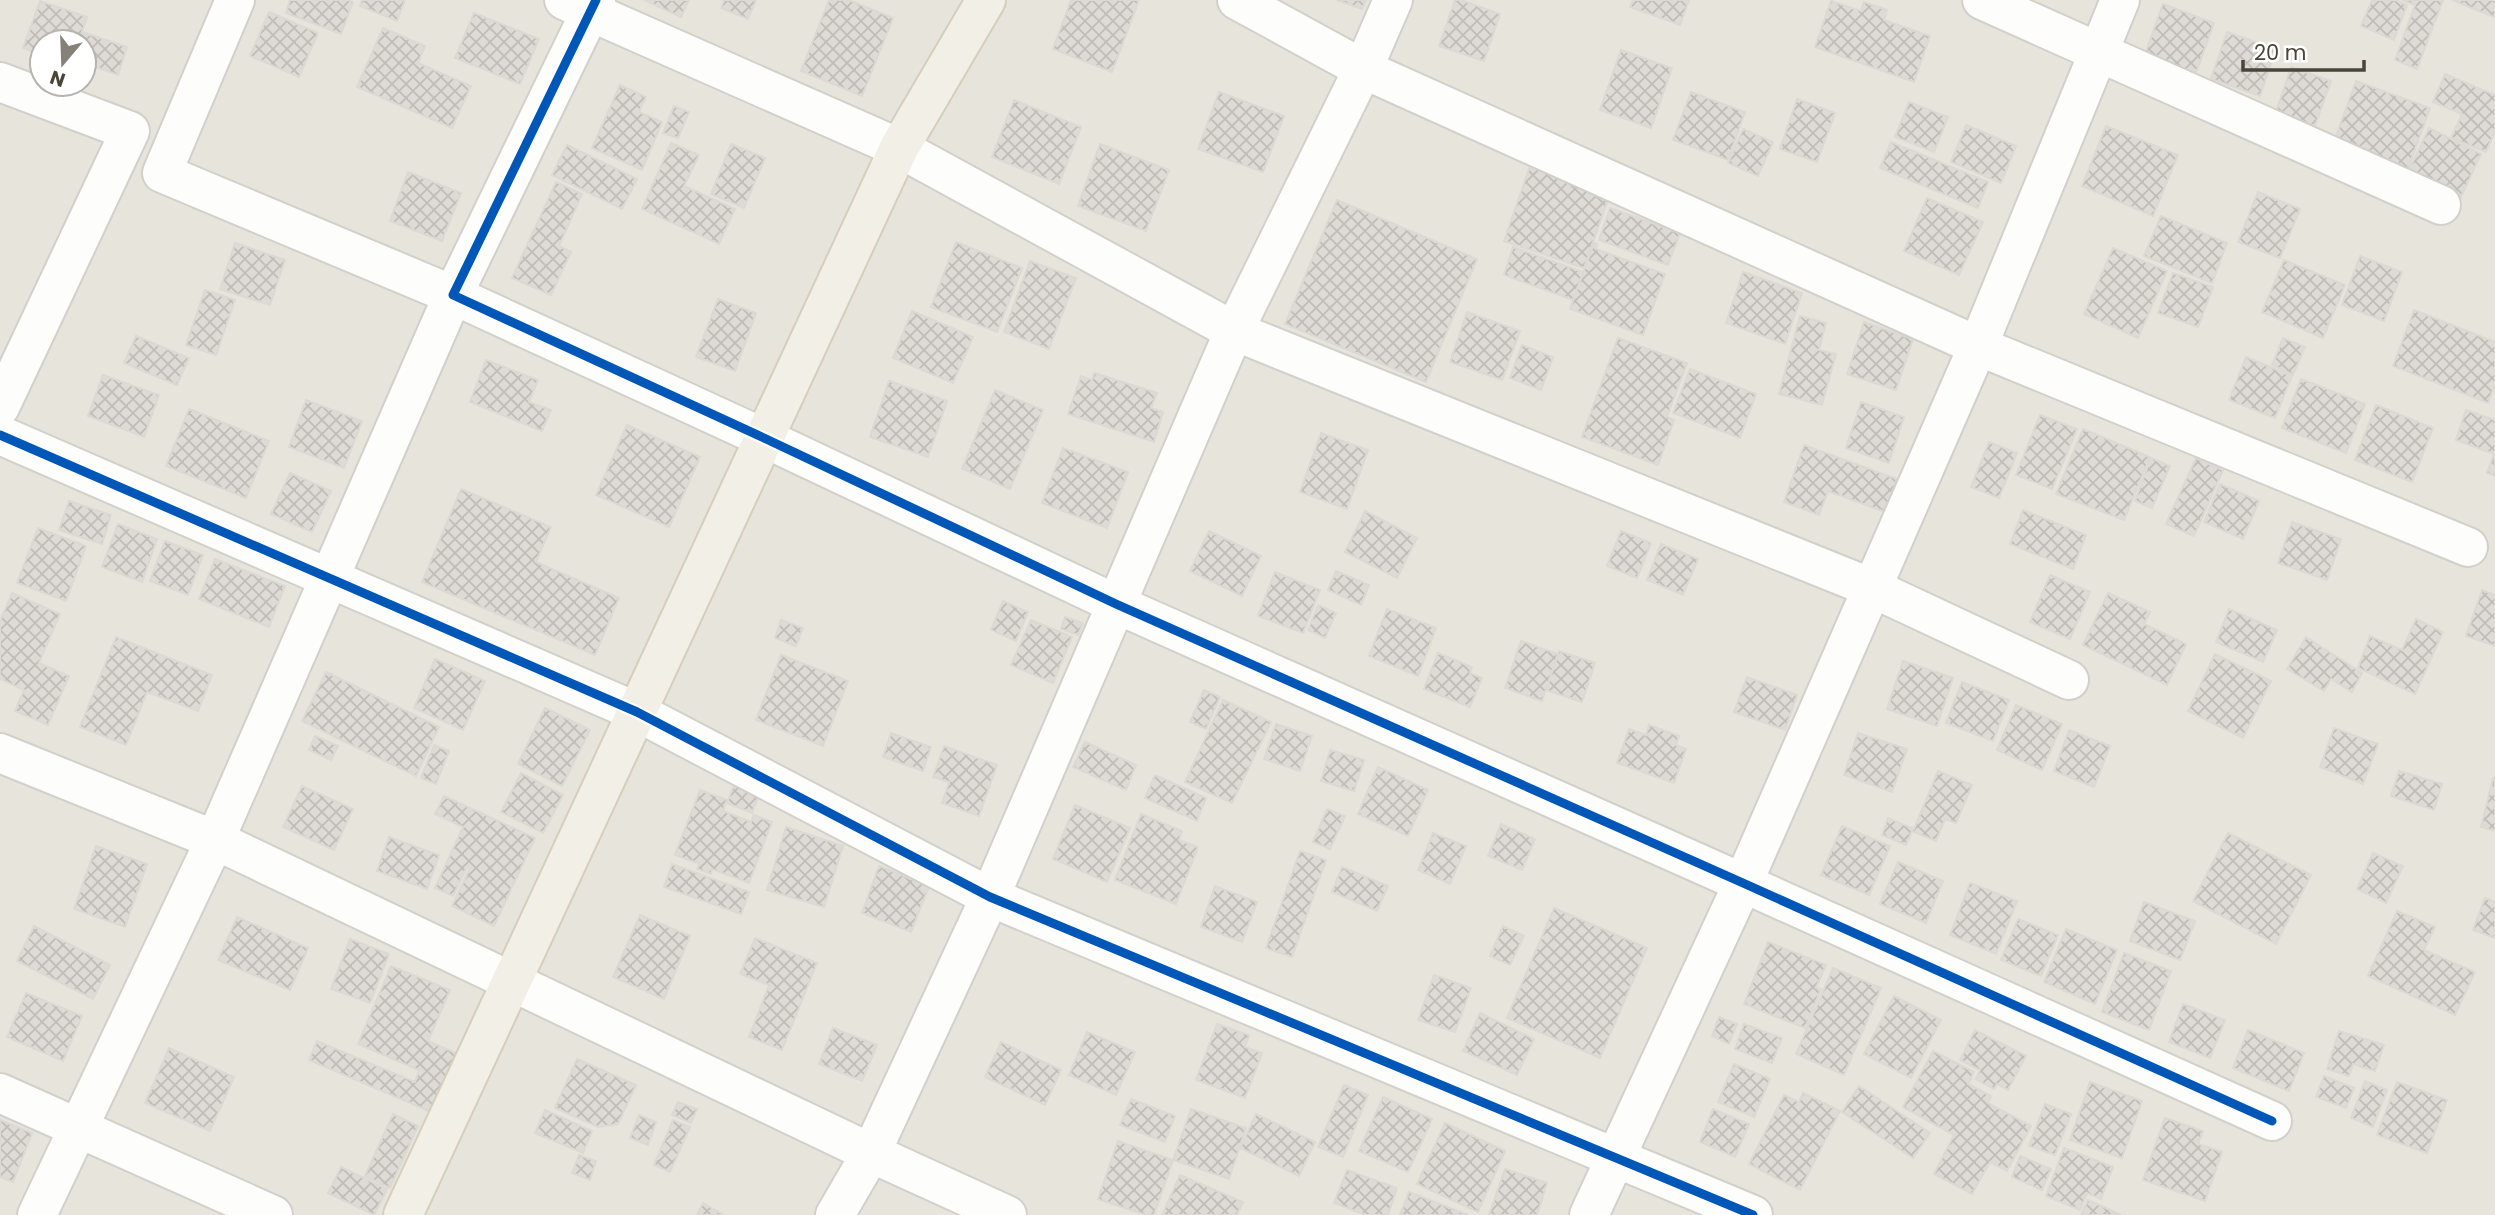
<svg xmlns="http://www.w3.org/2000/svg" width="2495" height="1215" font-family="Poppins,sans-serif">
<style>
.residential{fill:#e7e4dc;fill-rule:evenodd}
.building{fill:url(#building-cross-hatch);stroke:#dcd9d4;stroke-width:2}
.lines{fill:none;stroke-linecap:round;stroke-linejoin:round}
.minor-casing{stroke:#d2d0cb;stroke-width:42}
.major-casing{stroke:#d6cebb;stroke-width:42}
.minor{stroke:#fdfdfc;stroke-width:38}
.major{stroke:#f2efe6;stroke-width:38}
.cycleway-casing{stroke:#fff;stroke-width:13}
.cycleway{stroke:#0057b8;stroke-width:9}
</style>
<defs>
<pattern id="building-cross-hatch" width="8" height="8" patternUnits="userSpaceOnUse" patternTransform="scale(1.75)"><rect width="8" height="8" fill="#dedbd6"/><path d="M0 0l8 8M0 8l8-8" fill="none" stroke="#c0bdb8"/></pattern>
</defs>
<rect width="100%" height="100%" fill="#f4f2ee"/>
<path class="residential" d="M0 0H2495V1215H0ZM42 42H84V84H42Z"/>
<g class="building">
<polygon points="290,0 348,0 353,2 341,34 286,13"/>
<polygon points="362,0 405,0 397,21 360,6"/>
<polygon points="644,0 689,0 681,17"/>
<polygon points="724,0 756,0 748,19 721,8"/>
<polygon points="829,0 849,0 893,18 862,96 801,71"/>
<polygon points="1071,0 1139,0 1112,72 1053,49"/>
<polygon points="1337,0 1366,0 1362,9"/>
<polygon points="1455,0 1461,0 1500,14 1484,61 1439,46"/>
<polygon points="1633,0 1689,0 1680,25 1630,7"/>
<polygon points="2372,0 2395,0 2407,5 2394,40 2361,26"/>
<polygon points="2402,0 2443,0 2417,69 2395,60 2415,5"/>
<polygon points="2452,0 2495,0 2495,14 2494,17"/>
<polygon points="40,1 87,17 82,32 127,47 118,75 84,63 84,42 42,42 42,62 36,59 40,54 23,48"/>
<polygon points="1831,1 1861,11 1864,2 1887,10 1884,20 1930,36 1914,82 1815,47"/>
<polygon points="2163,4 2214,23 2196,73 2145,54"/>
<polygon points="269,12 318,33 299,77 250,56"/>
<polygon points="474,13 539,39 520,84 455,58"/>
<polygon points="383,28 425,46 418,63 471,86 452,128 357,87"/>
<polygon points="2227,32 2276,49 2260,96 2211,79"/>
<polygon points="1621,50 1672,68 1651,128 1600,110"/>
<polygon points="2291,67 2331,81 2315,126 2276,112"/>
<polygon points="2445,74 2495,95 2495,132 2486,152 2451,138 2462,114 2433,102"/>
<polygon points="2356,81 2430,108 2405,177 2331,150"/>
<polygon points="620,85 646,97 639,112 662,122 642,170 592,148"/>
<polygon points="1219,92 1284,116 1263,172 1198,149"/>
<polygon points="1691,92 1745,112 1728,160 1673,140"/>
<polygon points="1797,99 1835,113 1817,162 1780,149"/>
<polygon points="1014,100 1081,127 1059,184 992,157"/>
<polygon points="1909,102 1948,117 1934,152 1895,137"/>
<polygon points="674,106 689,112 678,138 663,133"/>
<polygon points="1966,125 2016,146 2001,183 1951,162"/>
<polygon points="2106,126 2178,155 2153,216 2082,186"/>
<polygon points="2429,128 2481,154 2461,197 2408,172"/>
<polygon points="1743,129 1773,142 1758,176 1728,163"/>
<polygon points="1891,142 1988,182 1978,208 1880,168"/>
<polygon points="671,143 699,155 684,186 735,209 719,244 642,209"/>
<polygon points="731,144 765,158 744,208 711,194"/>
<polygon points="1100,144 1169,170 1146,231 1078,206"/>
<polygon points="567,145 637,179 622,209 552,175"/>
<polygon points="1531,163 1611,191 1584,268 1504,241"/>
<polygon points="408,172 461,193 442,241 390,221"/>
<polygon points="556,182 582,194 559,246 571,252 551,295 512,278"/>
<polygon points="2258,192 2300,209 2280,258 2238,242"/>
<polygon points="1927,198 1983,222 1959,275 1904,251"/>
<polygon points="1337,200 1477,259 1426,382 1285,324"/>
<polygon points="1610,208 1680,233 1668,265 1599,240"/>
<polygon points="2161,216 2227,243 2212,283 2144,256"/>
<polygon points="956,242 1022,268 997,332 931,307"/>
<polygon points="235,243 285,260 270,305 220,289"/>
<polygon points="1594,243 1597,244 1596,249 1665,274 1643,335 1570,309"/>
<polygon points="1513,247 1583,272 1573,300 1504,275"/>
<polygon points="2113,248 2167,271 2138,338 2084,314"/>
<polygon points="2360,256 2402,272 2384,321 2342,305"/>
<polygon points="2284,260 2345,285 2323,338 2262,312"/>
<polygon points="1030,261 1076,278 1049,349 1004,332"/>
<polygon points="1743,272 1802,293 1785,344 1726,323"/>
<polygon points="2173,273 2213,287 2198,327 2158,313"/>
<polygon points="205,290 235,300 216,355 186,345"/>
<polygon points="718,299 756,313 735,371 696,357"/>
<polygon points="2414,310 2495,342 2495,385 2488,403 2393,366"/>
<polygon points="912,311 973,337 953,383 893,358"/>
<polygon points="1467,312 1520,331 1502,380 1450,362"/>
<polygon points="1800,316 1826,323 1819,350 1836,354 1822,405 1779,394"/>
<polygon points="1864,322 1913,339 1896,390 1847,374"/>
<polygon points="136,336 189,358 177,385 124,363"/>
<polygon points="1618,338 1687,363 1667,417 1674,420 1658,465 1582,437"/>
<polygon points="2283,338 2305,347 2293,375 2272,365"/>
<polygon points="1522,345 1553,357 1541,390 1510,378"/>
<polygon points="2246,357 2292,376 2275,418 2229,400"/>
<polygon points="486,360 538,380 529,402 551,410 542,431 470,402"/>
<polygon points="1690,369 1756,394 1740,438 1673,413"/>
<polygon points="1094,373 1157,393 1151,408 1163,412 1154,442 1068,414 1081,376 1092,380"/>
<polygon points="103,375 159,395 144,437 88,416"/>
<polygon points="2301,379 2365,404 2346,453 2282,428"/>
<polygon points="889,381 947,401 928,457 870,437"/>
<polygon points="995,390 1043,410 1010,489 962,469"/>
<polygon points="306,400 362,421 344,468 289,447"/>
<polygon points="1861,402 1904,417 1889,463 1846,448"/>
<polygon points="2376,405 2433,428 2412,482 2355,460"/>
<polygon points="189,409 269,441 246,498 166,466"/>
<polygon points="2466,410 2495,420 2495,476 2487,473 2494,454 2456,440"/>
<polygon points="2040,415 2077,429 2052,489 2016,475"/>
<polygon points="627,425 700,457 669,527 596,495"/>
<polygon points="2083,429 2150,457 2124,520 2056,494"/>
<polygon points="1321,433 1368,450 1347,509 1300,492"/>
<polygon points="1989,442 2017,453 1999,498 1971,487"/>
<polygon points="1804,445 1897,479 1885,512 1828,491 1819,515 1784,502"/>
<polygon points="1063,448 1128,472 1107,528 1042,503"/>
<polygon points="2151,458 2170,466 2152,508 2135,501"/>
<polygon points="2196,458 2223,470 2194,536 2166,524"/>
<polygon points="290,473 331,491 312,532 271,514"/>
<polygon points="2220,484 2259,501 2243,539 2204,522"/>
<polygon points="461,489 551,527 536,562 619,598 595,655 422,582"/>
<polygon points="69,501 111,515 102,544 59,530"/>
<polygon points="2023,510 2086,535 2073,569 2010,544"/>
<polygon points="1365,511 1417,538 1397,578 1345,552"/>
<polygon points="2292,522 2341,539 2327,580 2278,563"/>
<polygon points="118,524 157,539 142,582 102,567"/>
<polygon points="38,528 86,546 66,601 17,583"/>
<polygon points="1209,531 1261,556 1242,596 1190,571"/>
<polygon points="1621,531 1651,543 1637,578 1607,566"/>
<polygon points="165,541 203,555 188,595 150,581"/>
<polygon points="1661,544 1698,559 1683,595 1647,580"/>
<polygon points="215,559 285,586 269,627 199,599"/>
<polygon points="1336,571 1369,585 1361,605 1328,590"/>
<polygon points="1275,572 1320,590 1303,633 1258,616"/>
<polygon points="2050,575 2090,592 2070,639 2030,622"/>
<polygon points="2482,590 2495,595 2495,646 2466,636"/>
<polygon points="12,593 60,614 39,663 69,676 48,725 15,711 24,690 0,679 0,621"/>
<polygon points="2108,593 2150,612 2144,624 2186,644 2167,685 2083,645"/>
<polygon points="1003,601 1028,612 1016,641 991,630"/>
<polygon points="1318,605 1336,613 1325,638 1308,630"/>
<polygon points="1387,609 1436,628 1418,676 1369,656"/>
<polygon points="2229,609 2277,630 2263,662 2216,642"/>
<polygon points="1065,617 1083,623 1078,635 1061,629"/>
<polygon points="2416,619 2443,632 2415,694 2358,668 2370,636 2402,650"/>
<polygon points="781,620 803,628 796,646 775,638"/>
<polygon points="1031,620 1072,637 1053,683 1011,665"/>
<polygon points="116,637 212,675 198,711 147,692 126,745 80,727"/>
<polygon points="2306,637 2362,673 2352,692 2331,679 2324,691 2287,669"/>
<polygon points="1521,641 1558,654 1542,701 1505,688"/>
<polygon points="1559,651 1595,663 1582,702 1546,690"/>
<polygon points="1438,653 1472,667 1470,673 1482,678 1470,707 1424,689"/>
<polygon points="2215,654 2271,681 2243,738 2188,711"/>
<polygon points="781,655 848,681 823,746 756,720"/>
<polygon points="435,659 485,681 463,730 414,708"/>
<polygon points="1903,661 1953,678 1937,726 1887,709"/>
<polygon points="326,672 439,727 416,776 302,721"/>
<polygon points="1747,677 1797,695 1785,730 1734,712"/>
<polygon points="1962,682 2009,700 1993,741 1946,723"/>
<polygon points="1204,690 1220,697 1206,729 1190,722"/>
<polygon points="1223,700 1271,722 1232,803 1185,782"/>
<polygon points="2016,705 2062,724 2042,770 1997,750"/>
<polygon points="545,708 590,730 562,786 518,764"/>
<polygon points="1276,724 1312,736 1300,771 1264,759"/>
<polygon points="1649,725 1679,736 1676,745 1686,749 1674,783 1617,763 1629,729 1646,735"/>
<polygon points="2334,728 2378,744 2363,784 2320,767"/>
<polygon points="2069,730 2110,746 2094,787 2054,771"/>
<polygon points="891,733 931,747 923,771 883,757"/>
<polygon points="1858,733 1907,749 1892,792 1844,775"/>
<polygon points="315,736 338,746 331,760 309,750"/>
<polygon points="1085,742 1136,765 1126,790 1073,767"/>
<polygon points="434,745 449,751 436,784 421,778"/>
<polygon points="944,746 997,765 979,816 942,803 949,782 933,777"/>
<polygon points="1330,750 1364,760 1354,791 1321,781"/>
<polygon points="1378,767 1428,790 1408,836 1358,814"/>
<polygon points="1938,771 1972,785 1956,823 1945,819 1936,841 1912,831 1906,845 1882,835 1888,818 1914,829"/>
<polygon points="2399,771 2442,784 2434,810 2391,796"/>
<polygon points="521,773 563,795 543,833 501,812"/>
<polygon points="1155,775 1206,798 1197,821 1145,798"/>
<polygon points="2493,778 2495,778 2495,831 2481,827"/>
<polygon points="735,782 760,792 752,813 727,803"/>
<polygon points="302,786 353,809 334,850 283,827"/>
<polygon points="700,790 727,800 723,811 751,822 754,815 772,822 749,883 712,869 711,874 697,869 700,864 675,855"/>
<polygon points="444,796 535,838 494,926 452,906 470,868 467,867 453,896 435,888 463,827 435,814"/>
<polygon points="1075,805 1130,828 1107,882 1053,859"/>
<polygon points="1327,809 1345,816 1330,849 1313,842"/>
<polygon points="1141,814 1182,831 1179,840 1198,847 1176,904 1115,880"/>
<polygon points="1501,824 1535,839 1522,870 1488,856"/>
<polygon points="1842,826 1890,846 1869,895 1821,875"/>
<polygon points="786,827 843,846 824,907 767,890"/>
<polygon points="1433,833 1466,846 1450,884 1418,870"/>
<polygon points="2228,833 2311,875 2276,944 2193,901"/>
<polygon points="389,837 439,855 427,889 377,871"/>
<polygon points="96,846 147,864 125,927 74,909"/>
<polygon points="1300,851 1326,860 1292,957 1266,948"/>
<polygon points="2373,853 2403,866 2386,903 2357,889"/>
<polygon points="1898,862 1943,881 1926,923 1880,904"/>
<polygon points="672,864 749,892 741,914 664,887"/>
<polygon points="879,866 929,886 911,932 862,913"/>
<polygon points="1342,867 1388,886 1377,911 1332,892"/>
<polygon points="1970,883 2017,901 1996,954 1950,935"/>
<polygon points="1215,886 1257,902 1242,942 1201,927"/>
<polygon points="2485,898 2495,902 2495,938 2473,930"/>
<polygon points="2144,902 2195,921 2180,960 2130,941"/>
<polygon points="1554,908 1647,948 1600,1058 1507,1018"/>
<polygon points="2397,911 2435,927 2424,950 2475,972 2455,1015 2368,976"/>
<polygon points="640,915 690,936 664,999 613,977"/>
<polygon points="237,917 308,948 290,990 218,960"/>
<polygon points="2018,919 2058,935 2041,976 2001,960"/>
<polygon points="34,926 110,965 93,999 17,961"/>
<polygon points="1503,926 1524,936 1510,965 1490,956"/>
<polygon points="2066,929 2117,950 2095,1004 2044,982"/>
<polygon points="755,938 817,963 782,1050 749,1037 769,985 740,974"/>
<polygon points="350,939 389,954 370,1003 331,989"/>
<polygon points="1768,942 1826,965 1816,988 1821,989 1805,1028 1744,1004"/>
<polygon points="2124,953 2171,971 2149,1030 2102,1012"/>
<polygon points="391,966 450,990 428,1041 456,1053 431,1112 309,1060 317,1041 415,1082 419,1070 358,1044"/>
<polygon points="1833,968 1881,988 1844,1075 1796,1054"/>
<polygon points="1434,975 1471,988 1455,1032 1418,1020"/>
<polygon points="26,993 82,1016 63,1061 7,1037"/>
<polygon points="1894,996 1941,1020 1911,1078 1864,1054"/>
<polygon points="2183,1004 2225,1020 2210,1058 2169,1042"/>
<polygon points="1480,1013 1534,1039 1517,1075 1463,1051"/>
<polygon points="1719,1017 1737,1024 1729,1044 1712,1036"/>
<polygon points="1217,1024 1249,1035 1245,1047 1262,1053 1245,1098 1196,1080"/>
<polygon points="1744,1024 1782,1038 1772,1063 1735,1049"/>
<polygon points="833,1028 877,1045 862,1081 819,1064"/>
<polygon points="1975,1030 2026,1056 2008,1090 1997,1084 1994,1089 1976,1079 1980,1070 1960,1060"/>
<polygon points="2248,1030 2304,1053 2289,1091 2233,1068"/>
<polygon points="2339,1031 2384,1045 2375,1071 2353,1064 2349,1076 2327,1069"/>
<polygon points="1087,1032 1135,1052 1116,1095 1069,1075"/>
<polygon points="1001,1042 1061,1070 1045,1105 985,1077"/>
<polygon points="169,1048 234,1077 210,1131 145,1103"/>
<polygon points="1933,1051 1974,1072 1968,1084 1991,1096 1988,1103 2031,1126 2007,1171 1990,1162 1972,1194 1934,1174 1954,1135 1903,1107"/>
<polygon points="577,1059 636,1085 618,1124 598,1127 555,1108"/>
<polygon points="1734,1064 1770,1079 1754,1117 1718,1102"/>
<polygon points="2324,1076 2354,1088 2346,1108 2316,1097"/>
<polygon points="2365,1081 2387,1090 2373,1127 2351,1118"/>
<polygon points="2090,1082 2142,1101 2122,1158 2070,1140"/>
<polygon points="2397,1082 2447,1100 2427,1153 2377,1135"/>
<polygon points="1344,1085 1368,1095 1343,1157 1318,1147"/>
<polygon points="1859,1086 1930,1133 1913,1158 1842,1112"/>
<polygon points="1803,1093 1840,1111 1800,1190 1749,1164 1784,1095 1799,1102"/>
<polygon points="1383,1097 1432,1119 1408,1172 1359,1151"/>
<polygon points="1131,1099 1175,1116 1165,1142 1120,1125"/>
<polygon points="678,1102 697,1109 691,1123 672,1115"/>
<polygon points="2045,1104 2071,1114 2055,1155 2029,1146"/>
<polygon points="1191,1109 1246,1128 1229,1179 1173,1160"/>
<polygon points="1713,1109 1749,1124 1735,1157 1700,1142"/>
<polygon points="545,1110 592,1131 583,1153 535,1133"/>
<polygon points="393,1114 418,1126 390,1188 365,1176"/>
<polygon points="1256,1114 1315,1142 1299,1176 1240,1148"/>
<polygon points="639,1115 656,1122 648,1145 630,1138"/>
<polygon points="2165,1118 2203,1131 2198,1144 2222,1152 2205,1201 2143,1180"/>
<polygon points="0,1120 32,1133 13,1182 0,1177"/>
<polygon points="673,1120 690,1127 670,1172 654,1165"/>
<polygon points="1445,1123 1505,1151 1478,1212 1417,1184"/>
<polygon points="1118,1141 1173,1160 1154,1215 1146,1215 1098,1199"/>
<polygon points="2064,1148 2113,1167 2101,1199 2087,1193 2080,1210 2046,1196"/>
<polygon points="579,1155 596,1161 590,1180 572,1173"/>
<polygon points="2020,1156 2051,1169 2042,1190 2012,1177"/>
<polygon points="341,1167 387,1189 374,1215 328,1193"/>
<polygon points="1505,1169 1547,1183 1537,1215 1489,1215"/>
<polygon points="1347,1170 1397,1188 1388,1215 1366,1215 1334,1203"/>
<polygon points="1180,1175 1243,1202 1237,1215 1162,1215"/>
<polygon points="1409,1192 1468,1215 1400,1215"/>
<polygon points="2088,1200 2121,1215 2081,1215"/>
<polygon points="703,1203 724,1215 697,1215"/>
</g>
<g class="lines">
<g class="minor-casing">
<g id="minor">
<polyline points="564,0 899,148 1234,331 1872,588 2069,680"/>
<polyline points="596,0 453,295 764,438 1116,604 1743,883 2272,1121"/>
<polyline points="1237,0 1363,69 1978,346 2468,547"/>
<polyline points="1982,0 2441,205"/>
<polyline points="0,82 130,131 0,407"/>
<polyline points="0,435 637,712 990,897 1753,1215"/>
<polyline points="0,753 215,840 453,295 162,173 235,0"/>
<polyline points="0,1093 273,1215"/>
<polyline points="37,1215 215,840 871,1153 1007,1215"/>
<polyline points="835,1215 871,1153 990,897 1234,331 1363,69 1393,0"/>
<polyline points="1589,1215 1743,883 1978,346 2120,0"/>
</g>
</g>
<g class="major-casing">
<polyline id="major" points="403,1215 899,148 986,0"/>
</g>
<use href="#minor" class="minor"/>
<use href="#major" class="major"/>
<g class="cycleway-casing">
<g id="cycleway">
<polyline points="596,0 453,295 764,438 1116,604 1743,883 2272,1121"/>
<polyline points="0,435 637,712 990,897 1753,1215"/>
</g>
</g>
<use href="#cycleway" class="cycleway"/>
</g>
<g transform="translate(63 63) rotate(199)"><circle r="33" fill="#ffffff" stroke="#b7b4b0" stroke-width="2"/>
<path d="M0-5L12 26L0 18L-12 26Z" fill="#868178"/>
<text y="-10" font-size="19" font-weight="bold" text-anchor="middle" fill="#4b4439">N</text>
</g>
<path d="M2243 60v10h121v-10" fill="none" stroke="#4b4439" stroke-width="3.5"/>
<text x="2254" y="60" font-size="21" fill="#4b4439" stroke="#ffffff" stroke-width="5" paint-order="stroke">20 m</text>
</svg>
